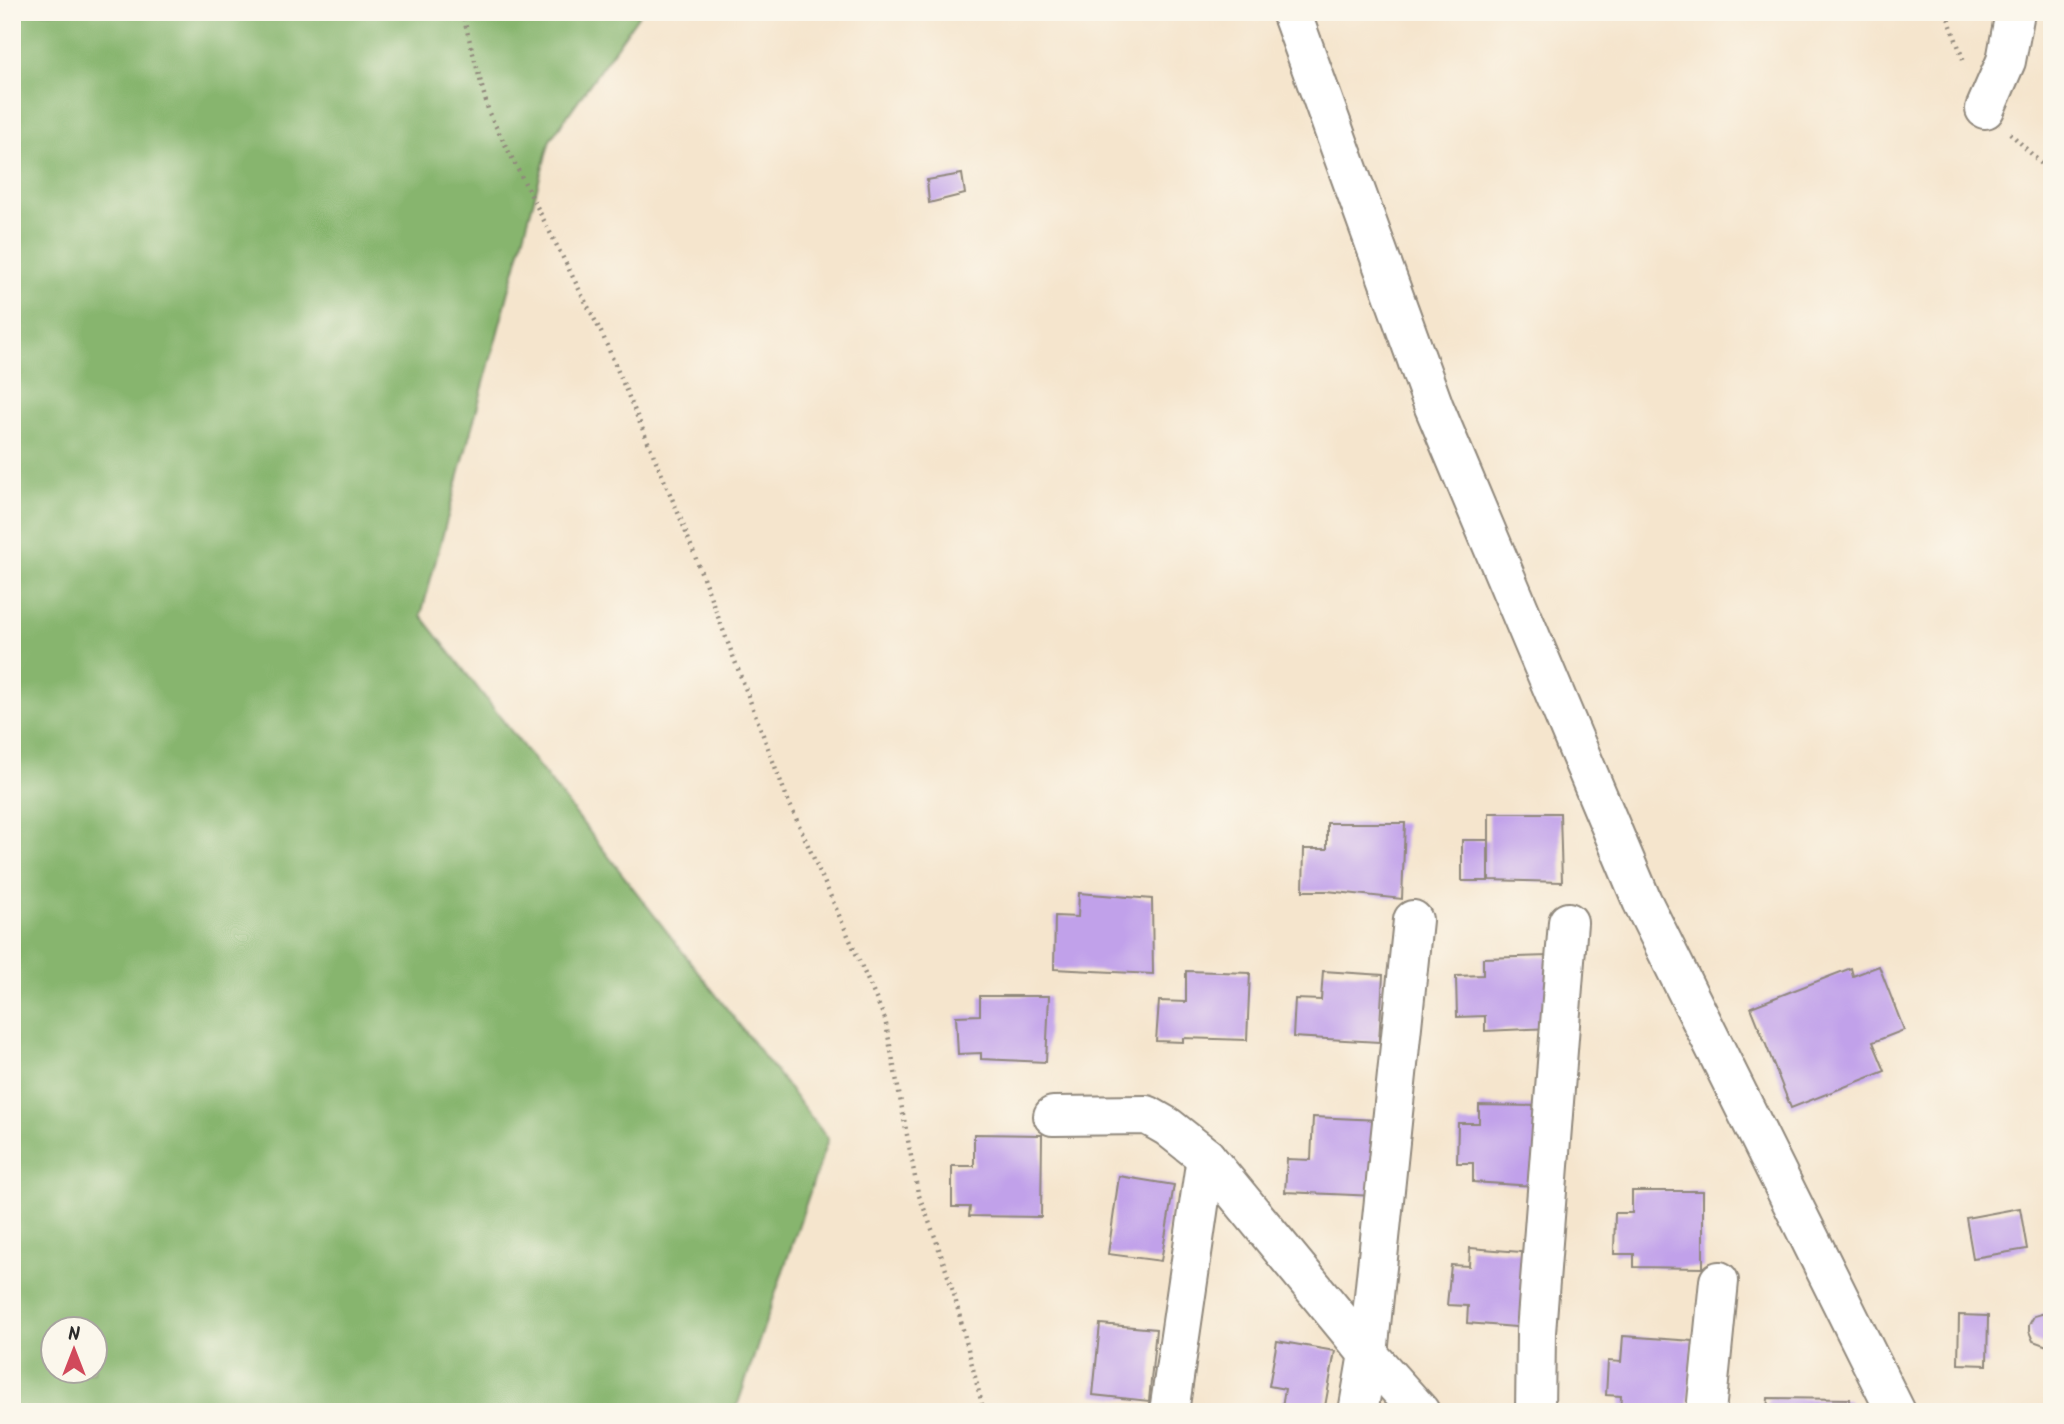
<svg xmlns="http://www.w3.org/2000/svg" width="2064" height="1424" font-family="Kalam,sans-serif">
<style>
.forest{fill:#87b56e;stroke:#59704c;stroke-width:2;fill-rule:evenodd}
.building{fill:#c1a1ea}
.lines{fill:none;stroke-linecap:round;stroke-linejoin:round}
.minor-casing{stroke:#90887c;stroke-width:42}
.path{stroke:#90887c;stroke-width:4.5;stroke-dasharray:2 5;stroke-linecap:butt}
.minor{stroke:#fff;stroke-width:38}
</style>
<rect width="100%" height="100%" fill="#fbf7ec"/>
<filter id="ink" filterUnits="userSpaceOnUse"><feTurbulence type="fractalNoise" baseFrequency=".0143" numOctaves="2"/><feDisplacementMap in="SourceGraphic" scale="14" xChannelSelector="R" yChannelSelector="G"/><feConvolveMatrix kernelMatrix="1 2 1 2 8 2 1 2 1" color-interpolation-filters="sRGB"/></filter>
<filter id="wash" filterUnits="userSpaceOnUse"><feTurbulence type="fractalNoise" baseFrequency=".00686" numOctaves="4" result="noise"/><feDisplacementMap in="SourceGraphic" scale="28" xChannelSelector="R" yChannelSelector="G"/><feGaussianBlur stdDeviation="1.57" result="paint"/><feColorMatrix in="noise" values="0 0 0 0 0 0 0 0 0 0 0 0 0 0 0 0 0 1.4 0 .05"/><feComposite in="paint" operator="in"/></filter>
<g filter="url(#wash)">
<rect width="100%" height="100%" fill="#f5e5cd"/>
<path class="forest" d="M12 12H641L550 140 421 615 828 1139 735 1412H12ZM52 1330H94V1372H52Z"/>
<g id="blocks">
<g class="building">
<polygon points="962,174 965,194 929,203 927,180"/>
<polygon points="1489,813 1560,813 1562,882 1489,880"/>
<polygon points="1327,823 1405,823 1402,899 1327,891 1303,891 1304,849 1327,849"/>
<rect x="1462" y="840" width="26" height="41"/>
<polygon points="1079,893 1152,899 1153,974 1054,969 1055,916 1078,917"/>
<polygon points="1549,956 1552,1028 1485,1031 1485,1016 1457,1017 1456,976 1483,975 1483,958"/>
<polygon points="1879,966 1904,1030 1873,1042 1885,1071 1791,1108 1751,1007 1851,968 1853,976"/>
<polygon points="1186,971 1250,973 1247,1040 1183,1038 1183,1042 1156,1041 1159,1001 1186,1002"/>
<polygon points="1323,971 1383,975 1379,1042 1293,1037 1295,999 1321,1000"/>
<polygon points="980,996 1049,996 1046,1062 981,1059 981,1053 958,1054 956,1016 980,1015"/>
<polygon points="1479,1105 1541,1106 1535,1186 1473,1182 1473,1163 1457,1163 1458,1123 1479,1123"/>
<polygon points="1313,1117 1379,1120 1376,1196 1285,1192 1287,1159 1311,1160"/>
<polygon points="974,1134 1042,1135 1041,1217 969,1216 970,1207 952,1207 952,1166 974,1166"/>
<polygon points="1119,1176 1174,1185 1161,1261 1108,1254"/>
<polygon points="1632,1191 1703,1191 1703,1268 1634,1267 1634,1254 1614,1254 1615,1213 1632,1213"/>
<polygon points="2020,1208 2027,1249 1973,1258 1966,1218"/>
<polygon points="1470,1248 1535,1253 1528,1328 1467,1323 1468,1306 1447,1305 1451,1265 1469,1266"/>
<polygon points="2045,1313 2052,1314 2052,1344 2047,1346 2033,1341 2029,1331 2029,1325 2034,1316"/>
<polygon points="1959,1315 1988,1316 1987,1365 1958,1364"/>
<polygon points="1100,1324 1156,1329 1149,1401 1093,1395"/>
<polygon points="1623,1336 1693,1341 1688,1412 1620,1412 1621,1396 1606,1395 1608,1361 1621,1362"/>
<polygon points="1277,1341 1335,1351 1324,1412 1281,1412 1285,1389 1269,1386"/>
<polygon points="1768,1398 1849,1399 1850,1412 1767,1412"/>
</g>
</g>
</g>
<g filter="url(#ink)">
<use href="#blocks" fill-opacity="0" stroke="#90887c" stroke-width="2"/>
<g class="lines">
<g class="minor-casing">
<g id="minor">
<polyline points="1291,12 1434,407 1642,901 1896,1412"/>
<polyline points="1985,109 2006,61 2015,12"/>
<polyline points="1053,1116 1147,1115 1168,1127 1206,1157 1368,1354 1420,1412"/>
<polyline points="1169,1412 1206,1157"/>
<polyline points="1358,1412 1368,1354 1413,920"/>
<polyline points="1535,1412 1536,1332 1568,922"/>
<polyline points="1706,1412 1719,1281"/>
</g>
</g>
<g class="path">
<polyline points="462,12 489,113 603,336 682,522 787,798 885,1019 918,1193 935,1237 954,1294 984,1412"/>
<polyline points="1946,12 1964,62"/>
<polyline points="2010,133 2052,174"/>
</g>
<use href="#minor" class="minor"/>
</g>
</g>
<rect width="2064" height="1424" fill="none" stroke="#fbf7ec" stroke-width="42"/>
<g transform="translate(74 1350)"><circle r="33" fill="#fbf7ec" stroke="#a8a59f" stroke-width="2"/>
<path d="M0-5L12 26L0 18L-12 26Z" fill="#d1495b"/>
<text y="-10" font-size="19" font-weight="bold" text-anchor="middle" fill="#2b2b2b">N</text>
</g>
</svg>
